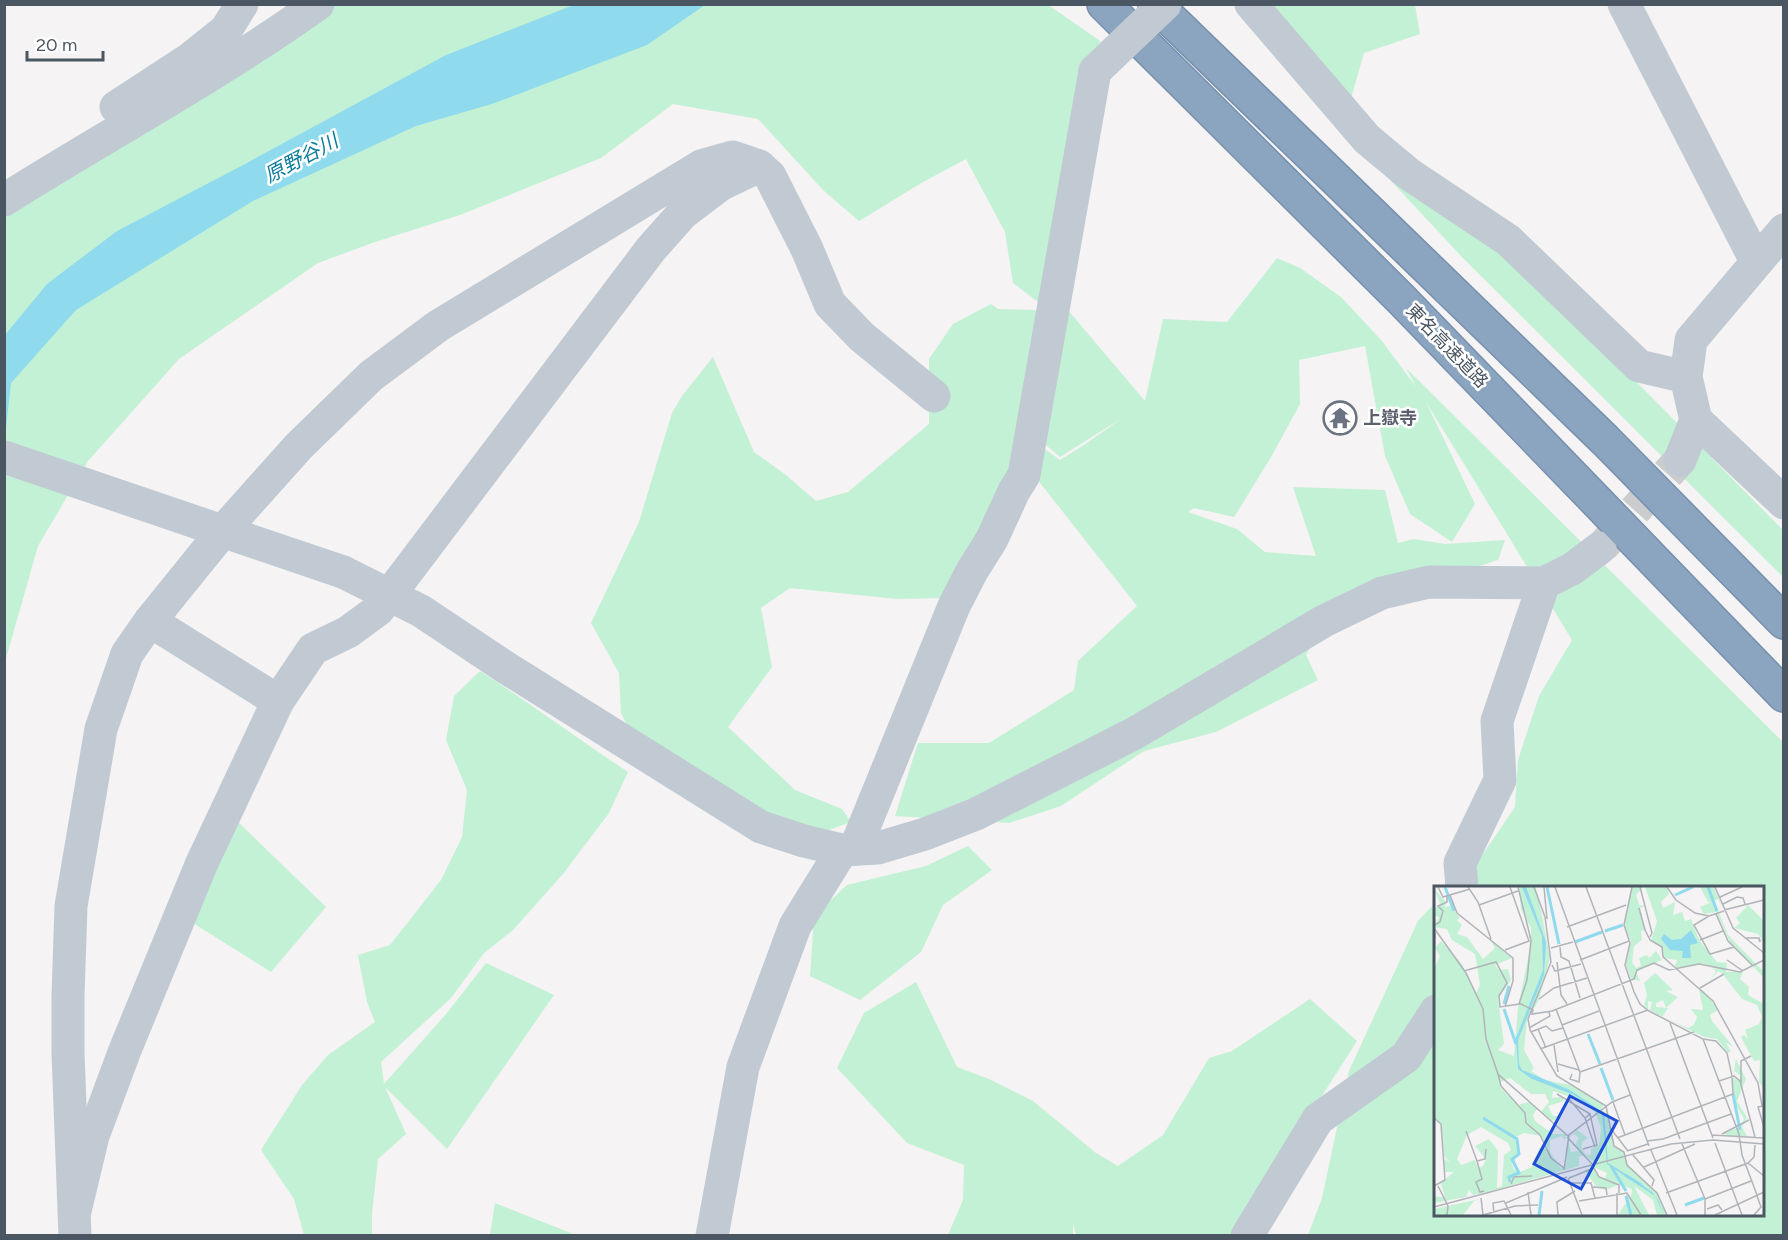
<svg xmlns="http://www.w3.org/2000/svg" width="1788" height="1240" font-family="Figtree,'Noto Sans JP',sans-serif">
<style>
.green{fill:#c3f1d5;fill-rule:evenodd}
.water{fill:#90daee}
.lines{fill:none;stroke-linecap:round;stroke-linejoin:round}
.minor-tunnel{stroke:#caccce;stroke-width:33;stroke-dasharray:33 16;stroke-linecap:butt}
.highway-casing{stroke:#7690ad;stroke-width:36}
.minor{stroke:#c1cad2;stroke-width:33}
.highway{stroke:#8ba5c1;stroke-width:33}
.minor-bridge{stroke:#c1cad2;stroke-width:33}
.labels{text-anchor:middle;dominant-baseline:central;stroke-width:5;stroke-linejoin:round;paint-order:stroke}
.street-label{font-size:18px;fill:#4a5661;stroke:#fff}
.worship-label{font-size:18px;font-weight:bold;fill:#5b616d;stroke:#fff;text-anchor:start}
.water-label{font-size:20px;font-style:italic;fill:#0c7c9b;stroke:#fff}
.inset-river{fill:none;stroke:#90daee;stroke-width:3}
.inset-road{fill:none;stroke:#b1b4b9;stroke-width:1.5}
.view{fill:#1d4ed8;fill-opacity:0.15;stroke:#1d4ed8;stroke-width:3}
.inset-edge{fill:none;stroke:#4a5661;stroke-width:3}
</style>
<rect width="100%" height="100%" fill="#f5f3f3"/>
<g class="green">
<polygon points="1047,4 1100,41 1095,71 1042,305 1013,283 1005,232 966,159 923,182 859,221 823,190 758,119 673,104 601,158 460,215 375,242 318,263 179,359 88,461 38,546 5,662 5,212 315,5"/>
<polygon points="1233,5 1415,5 1420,34 1364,53 1346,116 1355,143"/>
<polygon points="1377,166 1503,255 1577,322 1783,530 1783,577 1462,257"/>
<path d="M1277 258 1300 268 1341 297 1382 341 1416 387 1406 368 1783 742V1235H1308L1322 1198 1349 1071 1418 921 1435 903 1436 1214H1762V888L1451 887 1483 854 1515 807 1518 760 1539 696 1572 640 1426 402 1475 504 1452 542 1410 514 1385 456 1365 346 1299 360 1300 404 1270 459 1234 517 1194 508 1188 512 1237 529 1265 552 1316 556 1293 487 1385 490 1398 543 1414 539 1445 544 1505 540 1498 560 1429 582 1324 621 1306 655 1318 680 1216 732 1144 751 1061 806 1009 823 895 816 918 743H989L1074 690 1078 661 1137 606 1026 465 946 598 897 599 790 588 761 608 772 667 728 727 795 790 842 809 851 822 812 836 768 816 627 725 621 713 619 673 591 623 639 522 672 413 682 396 713 357 754 452 786 475 816 501 848 492 929 424V359L953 324 991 304 998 309 1035 310 1051 321 1056 296 1145 401 1163 319 1227 322ZM1122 418 1087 443 1060 460 1035 442 1032 433 1060 457Z"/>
<path d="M480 671C530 703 578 739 628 772L609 813 563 874 513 930 484 953 451 998 381 1062 384 1084 447 1013 486 963 554 995 447 1149 385 1087 406 1134 378 1159 372 1214V1235H304L294 1199 261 1150 302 1085 328 1055 375 1022 367 1002 358 955 390 945 441 880 462 837 467 790 446 740 454 696Z"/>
<polygon points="236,820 326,907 271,972 188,920"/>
<polygon points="968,846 992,870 943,905 921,952 860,1000 810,976 814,916 847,885 926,866"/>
<polygon points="916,982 957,1067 989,1079 1033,1101 1096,1153 1118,1166 1163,1135 1209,1058 1232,1051 1310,999 1357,1041 1233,1235 1076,1235 1073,1223 1073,1235 948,1235 963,1200 964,1165 907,1143 837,1068 864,1013"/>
<polygon points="495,1203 576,1235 493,1235 490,1234"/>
</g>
<polygon class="water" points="576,4 705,5 647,45 495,103 416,126 253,201 76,310 11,383 5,437 5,335 47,284 117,231 245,164 446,55"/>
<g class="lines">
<polyline class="minor-tunnel" points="1602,547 1680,460"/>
<g class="highway-casing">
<g id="highway">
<polyline points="1104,4 1402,300 1784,695"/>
<polyline points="1155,4 1605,440 1784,622"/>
</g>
</g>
<g class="minor">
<polyline points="1251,4 1367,139 1409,174 1508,240 1639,366 1686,377"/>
<polyline points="1624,4 1756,261"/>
<polyline points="116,107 191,58 226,30 242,4"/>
<path d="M4 200C109 134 217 76 318 4"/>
<polyline points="1696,420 1784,503"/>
<polyline points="4,457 343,572"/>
<polyline points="1680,460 1696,420 1686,377 1691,340 1784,230"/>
<polyline points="505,667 761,827 804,841 842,850 878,848 925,834 976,814 1135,733 1324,621 1382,593 1429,582 1544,583 1572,569 1600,548"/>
<polyline points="278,701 150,621 222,532 299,446 371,376 438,326 701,166 733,157 759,166 770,176 807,249 830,304 862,337 934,396"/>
<polyline points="855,849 954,606 972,571 992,539 1014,491 1024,475 1095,71"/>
<polyline points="1462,888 1460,863 1500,780 1497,721 1544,583"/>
<polyline points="75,1211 93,1136 125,1050 201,865 278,701 313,649 348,632 378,610 651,249 683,213 720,185 759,166"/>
<polyline points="75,1236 68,1053 68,996 71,906 101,729 127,654 150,621"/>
<polyline points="712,1236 743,1067 795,926 842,850"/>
<polyline points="1247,1236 1318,1119 1406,1057 1436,1011"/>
</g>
<use href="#highway" class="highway"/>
<g class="minor-bridge">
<polyline points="1095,71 1165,4"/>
<polyline points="343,572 421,611 505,667"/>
</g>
</g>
<defs>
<g id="temple-ring" transform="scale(1.725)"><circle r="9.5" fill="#fff" stroke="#6b7280" stroke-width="1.5"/><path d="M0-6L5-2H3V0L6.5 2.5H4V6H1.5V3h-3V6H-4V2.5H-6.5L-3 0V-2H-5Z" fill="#6b7280"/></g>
</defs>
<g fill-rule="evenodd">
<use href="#temple-ring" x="1340" y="418"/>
</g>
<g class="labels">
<g class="street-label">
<text transform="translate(1447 346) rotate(46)">東名高速道路</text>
</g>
<g class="worship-label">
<text x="1363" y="418">上嶽寺</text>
</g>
<g class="water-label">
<text transform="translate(301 158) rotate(-28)">原野谷川</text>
</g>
</g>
<g transform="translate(1434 886)">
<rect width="330" height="330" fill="#f5f3f3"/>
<path d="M85 1H101L104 9 116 72 105 114 93 134 90 164 100 182 97 185 111 194 136 199 170 218 167 223 175 229 180 261 190 266 193 279 224 308 233 329H223L219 314 200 300 215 329H184L192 317V308L197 311 198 303 186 298 172 304 162 300 150 284 159 282 164 290 171 292 173 287 160 281 163 274 159 276 151 269 145 271V280L54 306 39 309 35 304 32 311 0 317V310L11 312 7 297 20 286H10V273L16 276 10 270 7 238 0 232V83L6 70 1 62 7 55 28 78 42 107 46 99 41 68 18 54 13 43 0 41 5 31 0 29V21L7 20 0 3 12 16 11 21 16 20 26 32 23 34 28 39 23 48 33 51 49 73 61 62 55 53 78 72 61 79 65 84 74 83 77 94 64 113 70 158 64 164 80 170 84 121 97 58V42L87 23ZM76 192 97 208H111L115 216 107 226 119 235 127 230H119L114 220 130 215 128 211 118 212 119 205 146 214 161 226 167 242 165 259 157 263V269L151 268 148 262V256L154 252 143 244 135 251 140 248 145 252 141 259 144 265 137 266 134 253 132 281 127 282 116 266V254L128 250 131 255 132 248H119L101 235 99 229 103 223 96 216 86 218V221L66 201V196ZM47 241 74 257 77 264 70 269 68 300 63 302 64 265 55 253 41 260 52 273 49 280 44 282 41 274 27 279 23 273 33 249ZM90 247 107 250 115 264 106 261 98 281 86 286 80 284 78 278 85 268 84 254 75 248 82 251ZM198 1H209L202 9 205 19 211 20 206 22 211 44 207 45 208 54 200 60 198 76 202 82 207 80 205 72 213 69 215 72 222 65 228 74 202 86 206 95 197 93 192 79 197 55 190 39ZM211 1H233L235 8 227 16 229 22 241 16 239 29 248 26 251 35 257 33 265 54 283 76 293 77 292 86H309L306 93 315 101 314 109 330 118V202L325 196 326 174 320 175 307 151 310 149 314 153 311 144 325 138 328 131 323 119 308 113 288 87 284 85 276 94 282 85 277 82 285 84 270 78 240 82 243 74 229 72V62L217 55 223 35ZM266 1H280L289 23 284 13 280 15 294 49 330 86V92L296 56 282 26 270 28 266 21 277 16H274ZM314 19 330 35V53L325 56 323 54 328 53 324 48 300 42 306 37 302 32ZM221 87 239 104 232 105 244 111 232 122 229 114 222 117V121L234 122 228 131 254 142 260 139 263 131 257 123 269 124 265 103 270 105 284 124 276 129 278 135 297 158 299 161 291 156 297 165 294 167 283 153 270 151 225 129 216 124 218 116 214 115V123L210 119 213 109 210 97ZM302 173 312 193 303 215 313 232 308 241 313 250H294L290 247 306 241 310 233 299 213V191L305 195 307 190 300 185ZM46 313 40 315 29 329H0V323Z" fill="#c3f1d5" fill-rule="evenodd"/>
<path d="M88 1H92L112 56 110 89 84 154 85 178 88 184 136 204 170 227 174 277 203 295 219 307 225 316 230 329 221 310 173 278 168 228 140 209 98 193 84 183 82 152 109 84 108 50ZM257 44 264 57 256 59 257 72H248L249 65 236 64 227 53 230 48 238 54 247 53Z" fill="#90daee"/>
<path class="inset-river" d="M11 1 20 25M113 1 125 58M274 1 283 25M241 9 259 1M171 45 189 39M141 56 168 46M70 118 75 100M70 123 82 158M154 148 166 178M167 182 179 214M299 208 306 244M49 232 83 253 85 268 78 273 85 287 75 291 76 296M177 280 192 305M191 289 207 299M192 310 197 329M251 319 270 312M105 329 108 305"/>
<path class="inset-road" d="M4 1 9 11 36 3M34 1 44 16 57 53M100 1 111 31 117 76 94 133 96 144 123 190 172 220 180 260 190 266 193 279 223 307 233 329M110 1 113 33M121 1 215 260M152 1 246 253M198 1 190 39 196 57 191 79 200 106 206 118 215 125 269 153 305 248 308 269 323 309M206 1 218 47 216 51M233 1 242 14 261 27 275 30 290 25M281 1 299 42 330 67M16 9 23 27 79 72V95L71 121M286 11 308 1M289 18 303 11 309 12 311 18M45 19 84 5M205 22 211 44 216 54 228 61 229 71 279 115 324 197 328 220M290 24 330 14M282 28 294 55 319 80M275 30 260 39 276 68 300 61M0 39 6 36 9 25 4 20 13 16V10M133 41 192 19M0 42 32 87 49 123 52 153 64 188 134 250M311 52H325L326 56M266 54 289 45M126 61 127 71 135 75 146 112M117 62 139 56M71 64 95 55 76 1M146 74 195 55M293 74 309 85M0 76 1 47M123 76 127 109 133 118M118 79 121 85 147 78M30 85 62 76 73 97 65 110 66 121 85 118 93 94 97 54 84 1M266 102 290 88M105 113 120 102 153 92M85 117 99 124 98 128 118 125 200 93 203 84 220 77 235 84 265 78 306 86 330 74M122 123 146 186 145 196 136 193 138 188M236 137 279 252M128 139 165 125M95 142 116 130 115 126M104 143 112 162M97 146 112 140 118 145 129 142M269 153 282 155 293 167 298 190M120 159 124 186M106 163 214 124M124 178 145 184M146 186 260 146M64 188 67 200 91 227 92 237 106 249 117 272 130 282M285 195 300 190 306 195 321 251M307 197V175L317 170M123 208 156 228M136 214 151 232 161 261M179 216 191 249M329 220 324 221 330 241M0 232 7 238 11 294 0 300M177 243 194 265M32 245 43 275M288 248 315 234M278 249 330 252M133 251 159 279M183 252 299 208 298 190M213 255 229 253 297 228M281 257 308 329M248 258 271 313V329M149 263 163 259 156 228 151 232M217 264 243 329M193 265 214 258M199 269 220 294 218 300M314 277 330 290M210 281 261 258M130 284 135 249 178 216 196 209M134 292 148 329M135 292 160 282 165 291 185 299V307M138 297H157L161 312M77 298 80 291 98 290M4 300 14 320 13 329M159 301 172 302 173 309M50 305 46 306 42 296 48 293 43 275 51 273 52 263M94 306 97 329M183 307V329M232 307 314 277 320 271 321 259M47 312 49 329 81 320 104 319M271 313 317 295M145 315 193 307 207 329M72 317 133 291M0 321 237 258 279 254 330 258M273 323 284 319 288 324M60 327 59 317 70 315 77 329M124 329 123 316 141 305M281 329 330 306M320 329 327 321 323 310"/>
<path class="view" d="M136 210 183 235 147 303 100 278Z"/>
<rect width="330" height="330" class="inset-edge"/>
</g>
<rect width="1788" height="1240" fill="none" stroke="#4a5661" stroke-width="12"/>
<path d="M27 51v9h76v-9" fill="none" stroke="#4a5661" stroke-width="3"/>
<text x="36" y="51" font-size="18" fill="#4a5661" stroke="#ffffff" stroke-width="4.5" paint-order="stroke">20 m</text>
</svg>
